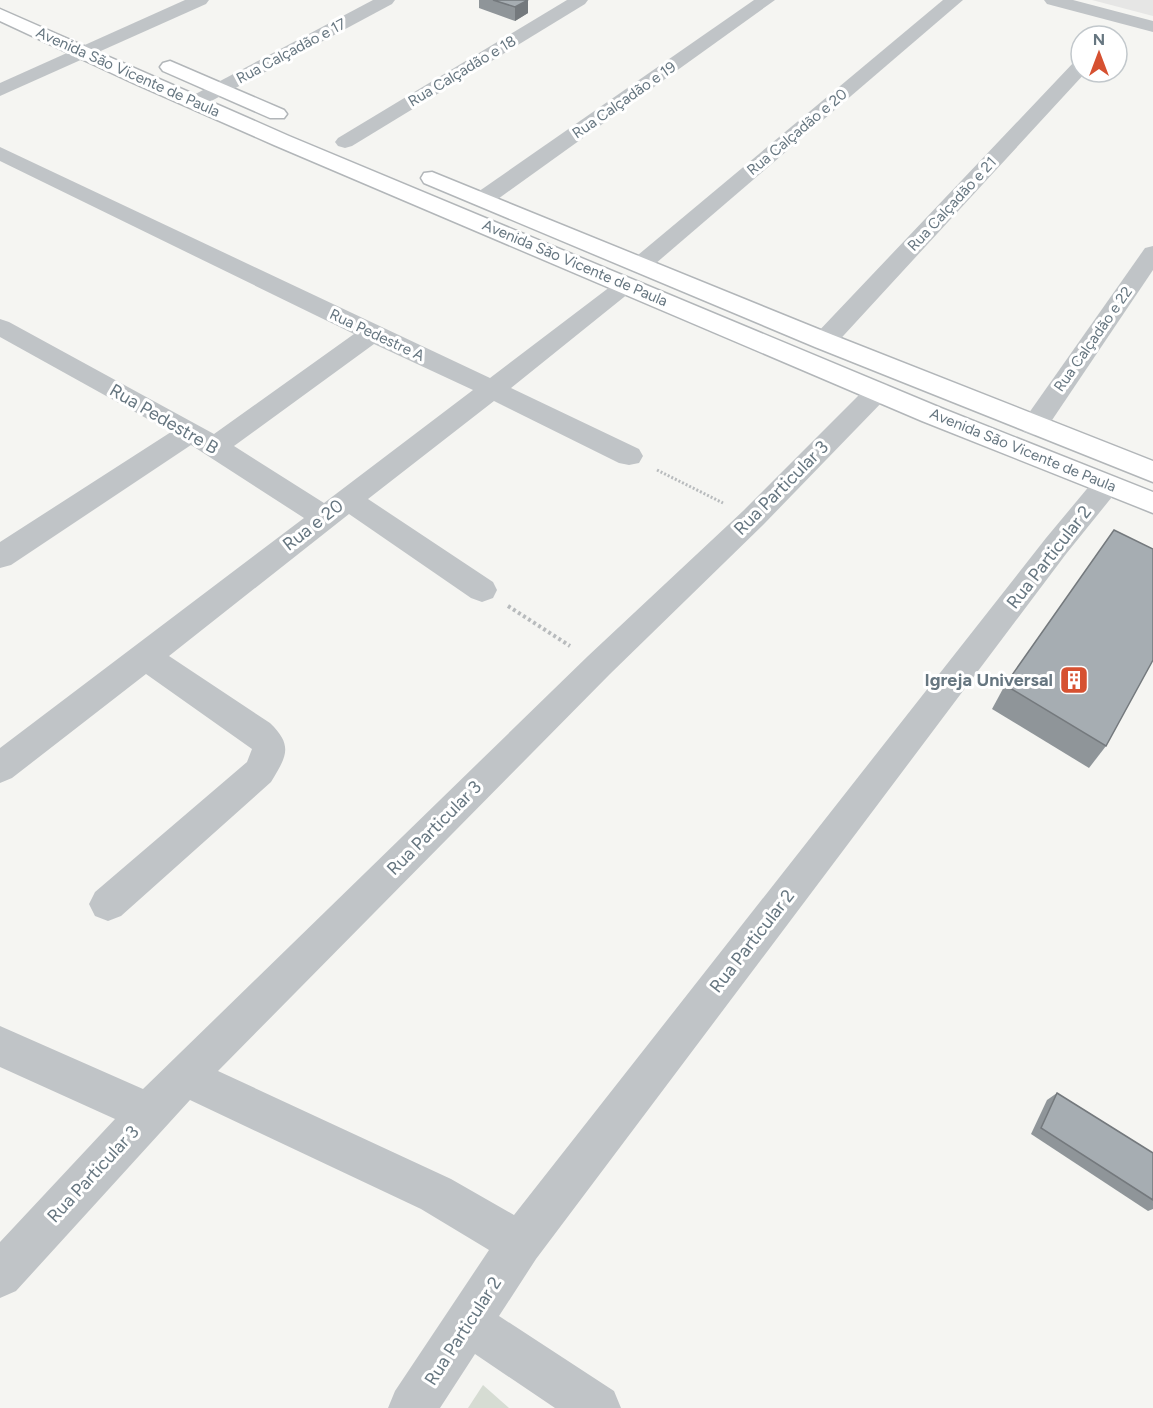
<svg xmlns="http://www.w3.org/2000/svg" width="1153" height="1408" font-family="Figtree,sans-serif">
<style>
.built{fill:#e6e6e5}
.green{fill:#d6dcd3}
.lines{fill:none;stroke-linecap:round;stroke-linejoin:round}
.primary-casing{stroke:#b2b6b9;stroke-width:3}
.path-far1{stroke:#b8bbbd;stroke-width:3;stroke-dasharray:2 2;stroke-linecap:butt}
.path{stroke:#b8bbbd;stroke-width:4;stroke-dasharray:3 3;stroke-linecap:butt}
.minor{fill:#c0c4c7;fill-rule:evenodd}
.primary{fill:#fff;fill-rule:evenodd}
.wall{fill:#8f9599}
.shaded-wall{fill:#74797d}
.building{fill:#a6adb2;stroke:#74797d;stroke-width:1.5}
.labels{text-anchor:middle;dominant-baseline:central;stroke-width:6;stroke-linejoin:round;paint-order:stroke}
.far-street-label{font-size:15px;fill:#667680;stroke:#fff}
.street-label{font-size:18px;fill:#667680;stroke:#fff}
.poi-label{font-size:18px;font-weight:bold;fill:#667680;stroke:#fff;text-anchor:end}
</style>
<rect width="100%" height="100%" fill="#f5f5f2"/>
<polygon class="built" points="1092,0 1153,0 1153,16"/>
<polygon class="green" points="483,1385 509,1408 468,1408"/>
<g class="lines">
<g class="primary-casing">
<g id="primary">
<polygon points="0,9 289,136 941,408 1153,492 1153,513 922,421 274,145 133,83 0,21"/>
<polygon points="170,61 284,110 287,114 284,118 270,118 163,71 160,67 163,63"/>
<polygon points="432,172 833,335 1153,461 1153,482 815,347 424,183 421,178 424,173"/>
</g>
</g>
<polyline class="path-far1" points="657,470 723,503"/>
<polyline class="path" points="508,606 570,646"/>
<g class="minor">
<polygon points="185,0 209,0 206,4 0,96 0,83"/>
<polygon points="373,0 395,0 392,4 202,106 188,106 185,102 188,98"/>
<polygon points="567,0 588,0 585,4 352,146 345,148 338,146 335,142 338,138"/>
<polygon points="754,0 775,0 491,204 483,206 475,204 472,199 475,194"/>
<polygon points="943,0 963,0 648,270 640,272 632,270 628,265 632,260"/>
<polygon points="1044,0 1073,0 1153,21 1153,32 1047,4"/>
<polygon points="1081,60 1081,72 1086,72 833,347 824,349 815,347 811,341 815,335 1074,62"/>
<path d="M0 147 490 378 619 280 627 278 635 280 639 285 511 388 639 449 643 456 639 463 629 465 619 463 494 401 368 499 493 582 497 590 493 598 482 602 471 598 349 514 169 656 270 723C294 746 286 757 271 782L121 916 108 921 95 916 89 904 95 892 247 762 252 749 146 674 12 778 0 783V748L304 518 191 445 11 565 0 568V542L171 432 0 337V319L9 322 214 434 354 334 0 161ZM374 344 473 390 324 503 234 446Z"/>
<polygon points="1153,246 1153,270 1044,432 1034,435 1024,432 1021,426 1024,420 1145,248"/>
<polygon points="878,382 887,385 891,391 887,397 763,525 610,674 218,1071 451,1179 514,1215 1046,538 1096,478 1106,475 1116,478 1120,485 1116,492 1066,554 536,1259 499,1316 614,1391 621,1408 555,1408 475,1354 440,1408 388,1408 395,1391 489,1250 421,1209 190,1100 16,1291 0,1298 0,1242 115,1119 0,1067 0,1026 143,1089 588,656 743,511 869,385"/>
</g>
<use href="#primary" class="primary"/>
</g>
<g class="wall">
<polygon points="479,0 527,0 528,13 515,21 479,8"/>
<polygon points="1005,685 1106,746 1089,768 992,709"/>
<polygon points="1057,1093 1153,1153 1153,1209 1148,1211 1031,1134 1047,1100"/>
</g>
<polygon class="shaded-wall" points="528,0 528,13 515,21 515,7"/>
<g class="building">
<polygon points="493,0 528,0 515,7"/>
<polygon points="1114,530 1153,549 1153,660 1106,746 1005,685"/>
<polygon points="1057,1093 1153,1153 1153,1200 1041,1128"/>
</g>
<defs>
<g id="building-square" transform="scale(1.5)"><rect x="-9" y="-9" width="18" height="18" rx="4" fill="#d65131" stroke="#fff"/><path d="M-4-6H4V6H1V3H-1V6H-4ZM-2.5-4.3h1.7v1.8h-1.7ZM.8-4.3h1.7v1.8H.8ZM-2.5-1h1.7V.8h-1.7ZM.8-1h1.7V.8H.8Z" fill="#fff"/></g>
</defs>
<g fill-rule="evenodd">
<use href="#building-square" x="1074" y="680"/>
</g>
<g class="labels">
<g class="far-street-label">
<text transform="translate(291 51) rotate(-28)">Rua Calçadão e 17</text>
<text transform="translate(462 71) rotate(-31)">Rua Calçadão e 18</text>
<text transform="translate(128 72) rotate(24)">Avenida São Vicente de Paula</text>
<text transform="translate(624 100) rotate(-35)">Rua Calçadão e 19</text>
<text transform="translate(797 132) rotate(-40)">Rua Calçadão e 20</text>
<text transform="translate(952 204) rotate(-47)">Rua Calçadão e 21</text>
<text transform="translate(575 263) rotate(23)">Avenida São Vicente de Paula</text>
<text transform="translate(377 335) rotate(25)">Rua Pedestre A</text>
<text transform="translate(1093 339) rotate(-55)">Rua Calçadão e 22</text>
<text transform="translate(1023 450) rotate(22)">Avenida São Vicente de Paula</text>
</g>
<g class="street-label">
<text transform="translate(164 419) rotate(30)">Rua Pedestre B</text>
<text transform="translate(781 488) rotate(-45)">Rua Particular 3</text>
<text transform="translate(313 525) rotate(-38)">Rua e 20</text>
<text transform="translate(1049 557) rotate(-52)">Rua Particular 2</text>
<text transform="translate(434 828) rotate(-45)">Rua Particular 3</text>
<text transform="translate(752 941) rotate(-52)">Rua Particular 2</text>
<text transform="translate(93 1174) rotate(-47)">Rua Particular 3</text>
<text transform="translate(463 1331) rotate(-57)">Rua Particular 2</text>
</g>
<g class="poi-label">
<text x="1053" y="680">Igreja Universal</text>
</g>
</g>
<g transform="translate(1099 54)"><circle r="28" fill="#ffffff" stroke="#c2c8cc" stroke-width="1.5"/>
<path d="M0-4.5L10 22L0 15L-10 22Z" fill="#d65131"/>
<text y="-9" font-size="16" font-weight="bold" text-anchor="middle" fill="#667680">N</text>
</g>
</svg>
